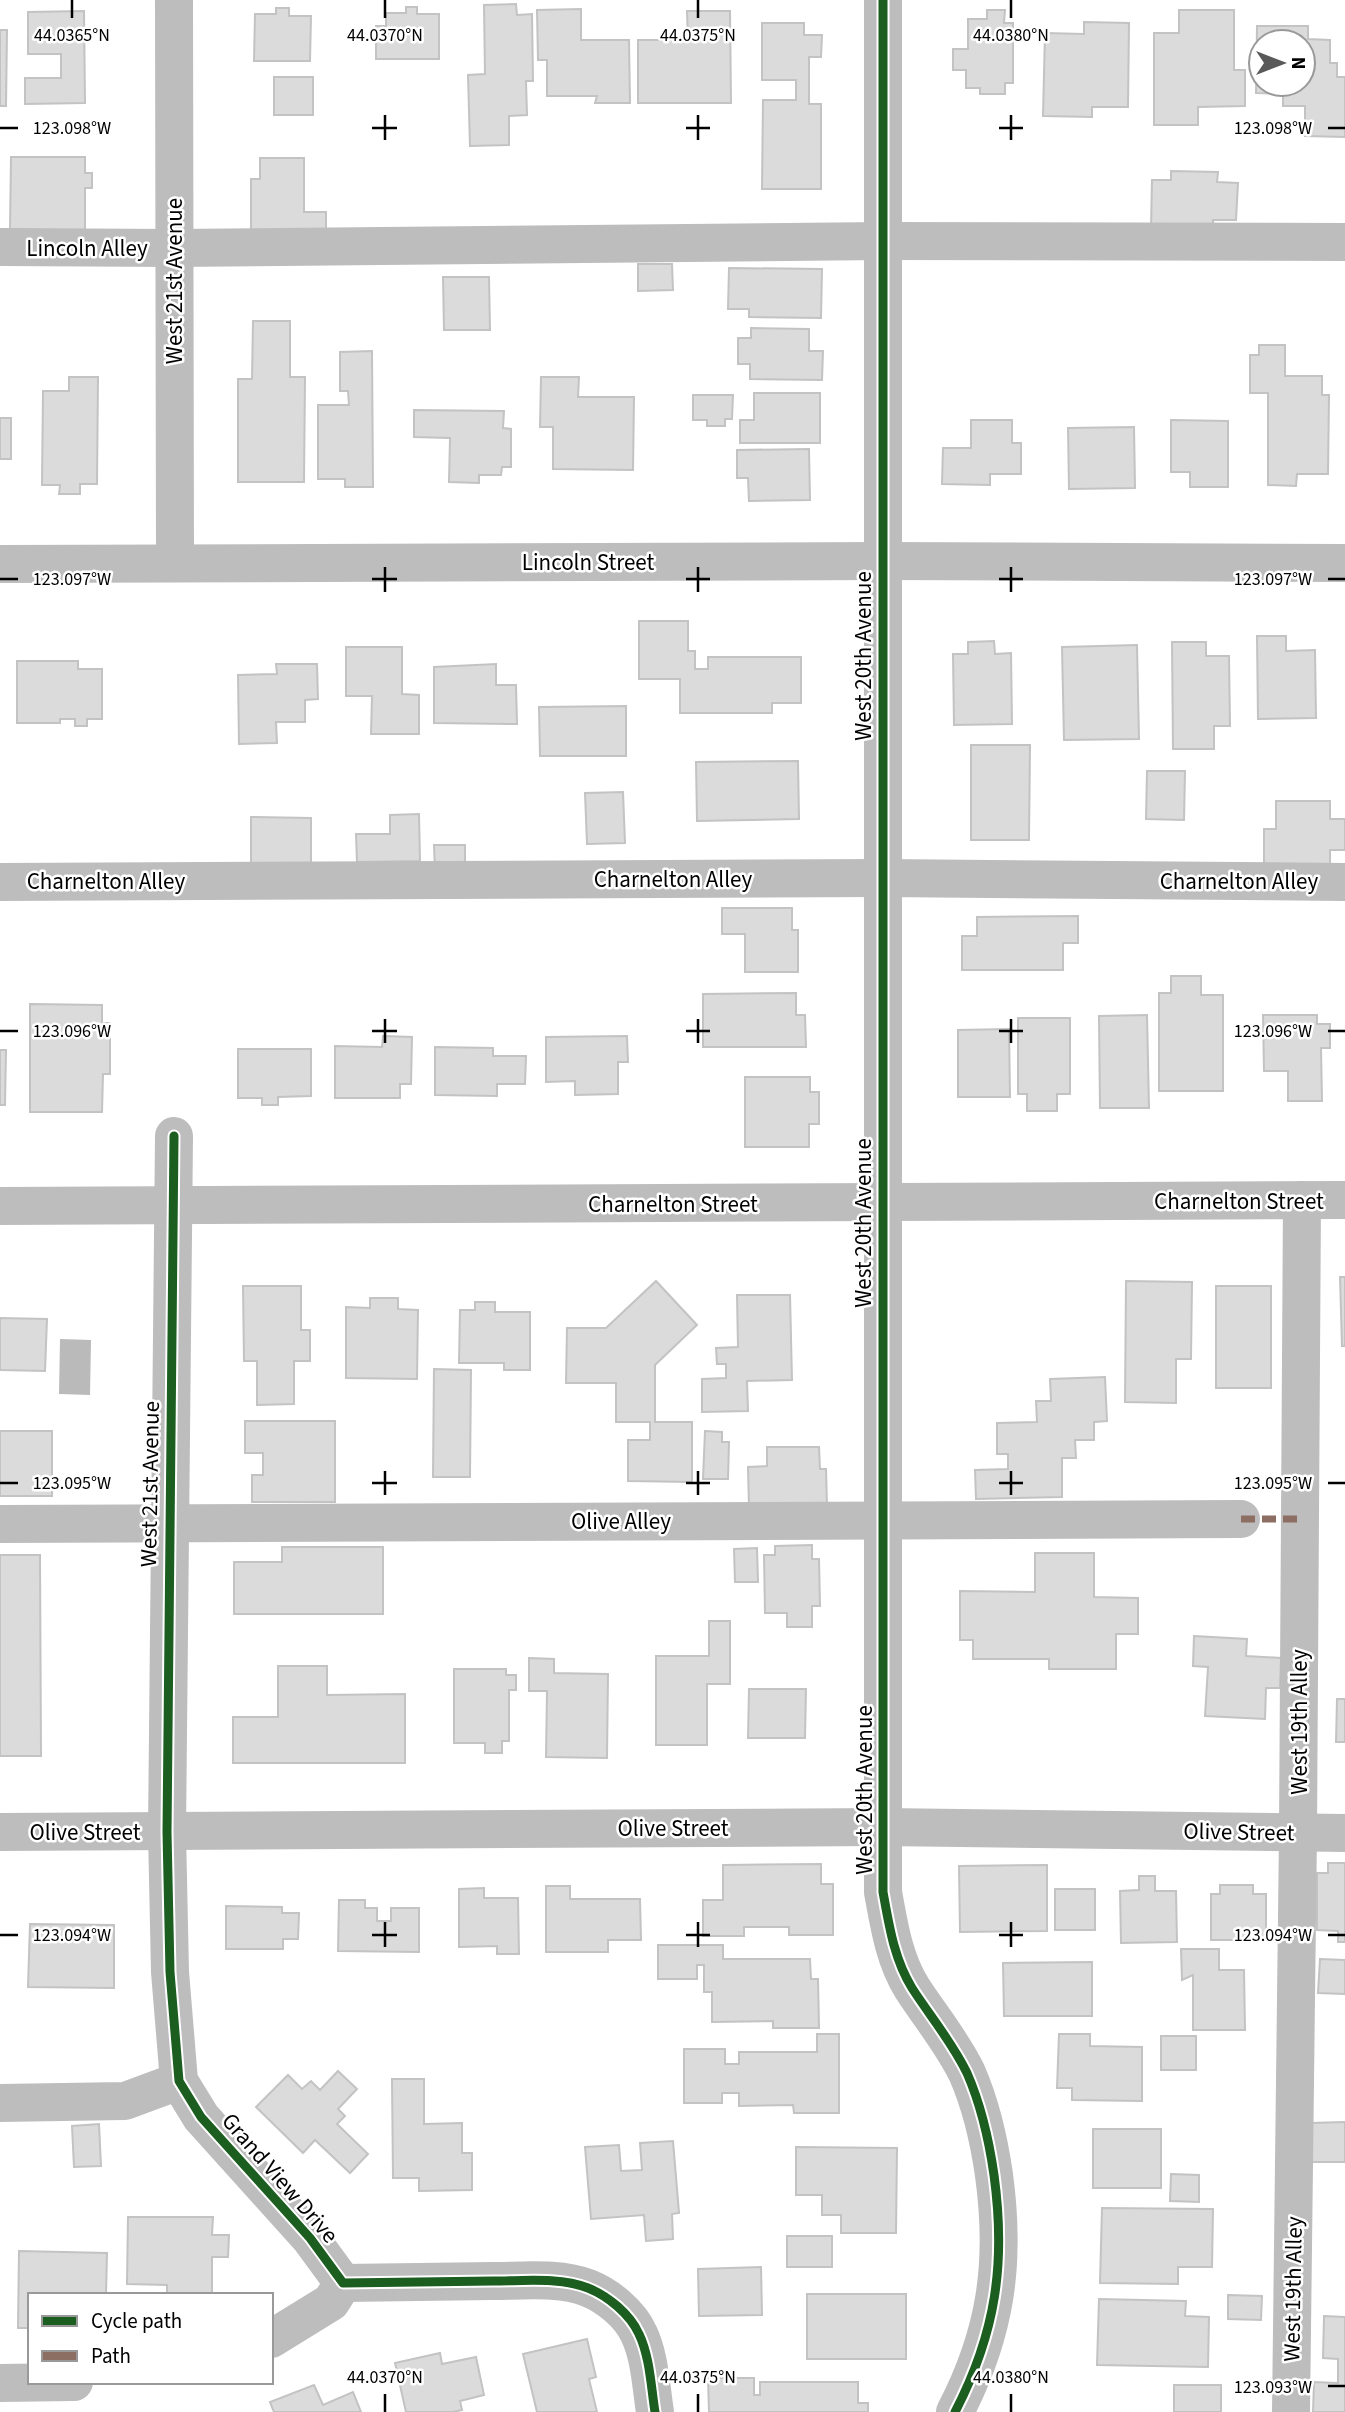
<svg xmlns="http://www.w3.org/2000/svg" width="1345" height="2412" font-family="'Source Sans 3',sans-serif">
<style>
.water{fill:#bababa}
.building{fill:#dbdbdb;stroke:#c3c3c3;stroke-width:2;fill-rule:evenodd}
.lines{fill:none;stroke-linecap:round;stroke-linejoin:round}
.minor{stroke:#bdbdbd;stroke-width:38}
.quiet{stroke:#8d6e63;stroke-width:7;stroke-dasharray:14 7;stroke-linecap:butt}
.cycleway-casing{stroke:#fff;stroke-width:13}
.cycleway{stroke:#1b5e20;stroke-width:9}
.ticks{fill:none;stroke:#000;stroke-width:2.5}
.labels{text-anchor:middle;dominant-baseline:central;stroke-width:5;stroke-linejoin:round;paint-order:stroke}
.street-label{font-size:23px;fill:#000;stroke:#fff}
.ticks-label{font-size:18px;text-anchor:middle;fill:#000;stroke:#fff;stroke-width:5;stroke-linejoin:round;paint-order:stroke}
</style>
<rect width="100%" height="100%" fill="#fff"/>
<polygon class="water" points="60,1339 91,1340 90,1395 59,1394"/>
<g class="building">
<polygon points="516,4 517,15 532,14 533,81 526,81 527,115 509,116 509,145 470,146 468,75 485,74 484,5"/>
<polygon points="406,7 417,7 417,14 439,14 439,59 376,59 376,26 386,26 386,13 406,13"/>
<polygon points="276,8 289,8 289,16 311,16 310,61 254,61 255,14 276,14"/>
<polygon points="581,9 581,40 629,40 630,103 595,103 597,96 547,96 547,60 538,60 537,10"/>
<polygon points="987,10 1005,10 1004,23 1013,23 1013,83 1005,83 1005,94 980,94 980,88 966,88 966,70 953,70 953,49 968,49 968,19 987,19"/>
<polygon points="1179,10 1234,10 1234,70 1245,70 1245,106 1198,107 1198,125 1154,125 1154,33 1179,33"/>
<polygon points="84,11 85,103 25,104 25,78 61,78 61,54 28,54 28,12"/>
<polygon points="687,11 730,11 731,103 638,103 638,40 688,40"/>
<polygon points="1084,22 1129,23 1128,107 1092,107 1092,117 1043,116 1045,33 1084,34"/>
<polygon points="762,23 804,23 804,35 822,35 821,57 809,57 809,104 821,104 821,189 762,189 763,100 796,100 796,80 762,80"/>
<path d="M1257 26H1308V39L1330 40V63H1337V77H1345V137L1305 136V106H1283V94L1256 93ZM1261 42H1303V84H1261Z"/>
<polygon points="0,30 7,30 6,106 0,106"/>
<rect x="274" y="77" width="39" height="38"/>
<polygon points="11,157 85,157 85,173 92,173 92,188 85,188 85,231 10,229"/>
<polygon points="260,158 304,158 304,212 326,212 326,236 251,236 251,179 260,179"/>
<polygon points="1171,171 1218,172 1217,182 1238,183 1236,220 1213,220 1213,231 1151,229 1152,180 1171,180"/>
<polygon points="638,264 672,264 673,290 638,291"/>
<polygon points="729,268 822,269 821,318 749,317 749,309 728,309"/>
<polygon points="443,277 489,277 490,330 444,330"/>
<polygon points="253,321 290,321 290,377 305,377 304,482 238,482 238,379 252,379"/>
<polygon points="751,328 809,329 809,351 823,351 822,380 750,379 750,364 738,364 738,338 751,338"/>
<polygon points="1259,345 1285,345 1285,376 1322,376 1322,395 1329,395 1328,474 1297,474 1296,486 1268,485 1268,393 1250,393 1250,355 1259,355"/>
<polygon points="372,351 373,487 345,487 345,479 318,479 318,405 349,405 348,391 340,391 340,352"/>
<polygon points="69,377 98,377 97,484 80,484 80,494 59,494 60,485 42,485 43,391 69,391"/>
<polygon points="541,377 579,377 578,397 634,397 633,470 553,469 553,427 540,427"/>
<polygon points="754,393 820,393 820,443 740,443 740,420 754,420"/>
<polygon points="693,395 733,395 732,419 725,419 725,426 707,426 707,420 693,420"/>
<polygon points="414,410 504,411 503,428 511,429 511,467 502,467 501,475 479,475 479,483 449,482 450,438 414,437"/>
<rect x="0" y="418" width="11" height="41"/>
<polygon points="971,420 1012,420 1012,443 1021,443 1021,474 990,474 990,485 942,484 943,448 971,448"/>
<polygon points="1171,420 1228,421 1228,487 1190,487 1190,472 1171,472"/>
<polygon points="1134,427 1135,488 1069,489 1068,428"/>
<polygon points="809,449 810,500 749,501 748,478 737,478 737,450"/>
<polygon points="639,621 688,621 688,651 695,651 695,669 708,669 708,657 801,657 801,703 772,703 772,713 680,713 680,679 639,679"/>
<polygon points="1257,636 1286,636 1286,651 1315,650 1316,718 1258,719"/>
<polygon points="994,641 995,654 1011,653 1012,724 954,725 953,654 968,654 968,642"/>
<polygon points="1172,642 1206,642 1206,656 1229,656 1230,726 1214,726 1214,749 1173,749"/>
<polygon points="1137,645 1139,739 1064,740 1062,647"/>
<polygon points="346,647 402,647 402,694 419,695 419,734 371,734 372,696 346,696"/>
<polygon points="17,661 78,661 78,669 102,669 102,719 87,719 87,726 75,726 75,719 60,719 60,723 17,723"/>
<polygon points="276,664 317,664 318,699 305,700 305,722 276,722 277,743 239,744 238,675 277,674"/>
<polygon points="496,664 496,685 516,685 517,724 434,723 434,667"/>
<polygon points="626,706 626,756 540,756 539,707"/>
<polygon points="971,745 1030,745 1029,840 971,840"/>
<polygon points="798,761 799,819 697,821 696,762"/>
<polygon points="1147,771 1185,771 1184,820 1146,819"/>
<polygon points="623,792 625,843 587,844 585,793"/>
<polygon points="1276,801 1330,801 1330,819 1345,819 1345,850 1330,850 1330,864 1264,864 1264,829 1276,829"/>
<polygon points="419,814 420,861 357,862 356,834 390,834 390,815"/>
<polygon points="251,817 311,818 311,868 251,868"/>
<polygon points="434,845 465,845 465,870 435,871"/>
<polygon points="722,908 792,908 792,930 798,930 798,972 745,972 745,934 722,934"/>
<polygon points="1078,916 1078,943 1063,943 1063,970 962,970 962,936 977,936 977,917"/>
<polygon points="1171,976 1201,976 1201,995 1223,995 1223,1091 1159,1091 1159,993 1171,993"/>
<polygon points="796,993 796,1015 805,1015 806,1047 703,1047 703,994"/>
<polygon points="30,1004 102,1005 102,1023 110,1023 110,1074 103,1074 102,1112 30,1112"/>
<polygon points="1147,1015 1149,1108 1100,1108 1099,1016"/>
<polygon points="1263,1015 1317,1015 1317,1024 1330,1024 1330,1048 1321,1048 1322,1101 1288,1101 1288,1071 1264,1071"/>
<polygon points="1018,1018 1070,1018 1070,1094 1057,1094 1057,1111 1027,1111 1027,1094 1018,1094"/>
<polygon points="1009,1029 1010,1097 958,1097 958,1030"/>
<polygon points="383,1036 412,1037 411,1084 400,1084 400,1098 335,1098 335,1046 382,1047"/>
<polygon points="627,1036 628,1062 618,1062 618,1094 575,1095 575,1081 546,1082 546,1037"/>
<polygon points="435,1047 493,1048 493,1056 526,1056 525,1084 497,1084 497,1096 435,1095"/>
<polygon points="238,1049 311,1049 311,1096 278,1097 278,1105 262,1105 262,1098 238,1098"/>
<polygon points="0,1050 6,1050 5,1105 0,1105"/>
<polygon points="745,1077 810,1077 810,1092 819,1092 819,1124 809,1124 809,1147 745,1147"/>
<polygon points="1340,1277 1345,1277 1345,1346 1342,1346"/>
<polygon points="656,1281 697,1325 655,1365 655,1422 692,1422 692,1482 628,1481 628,1440 650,1440 650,1422 616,1422 616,1383 566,1383 567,1328 606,1328"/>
<polygon points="1126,1281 1192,1282 1191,1359 1176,1359 1176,1403 1125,1402"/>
<polygon points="243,1286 301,1286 301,1330 310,1330 310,1361 294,1361 294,1404 257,1405 257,1361 244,1361"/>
<rect x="1216" y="1286" width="55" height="102"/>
<polygon points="737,1295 790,1295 792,1380 747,1381 748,1411 702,1412 702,1379 726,1378 726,1364 717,1364 716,1348 738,1347"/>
<polygon points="370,1298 398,1298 398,1309 418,1310 417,1379 346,1378 346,1307 370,1308"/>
<polygon points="475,1302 495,1302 495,1312 530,1312 530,1370 504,1370 504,1363 459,1363 460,1310 475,1310"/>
<polygon points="0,1318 47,1319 45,1371 0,1370"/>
<polygon points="434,1369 471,1370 470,1477 433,1477"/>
<polygon points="1105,1377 1107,1421 1094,1422 1094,1440 1075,1440 1076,1458 1062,1458 1062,1497 976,1499 975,1470 1008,1469 1008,1454 997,1454 997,1423 1037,1422 1036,1401 1051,1401 1050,1379"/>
<polygon points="245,1421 335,1421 335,1502 252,1502 252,1475 263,1475 263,1453 245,1453"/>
<rect x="0" y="1431" width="52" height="65"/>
<polygon points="705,1431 722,1432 722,1442 729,1442 728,1479 703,1479"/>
<polygon points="767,1447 819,1447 820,1469 826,1469 827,1507 749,1508 748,1467 767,1466"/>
<polygon points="812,1545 812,1559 819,1559 820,1606 812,1606 812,1627 787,1627 787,1613 765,1613 764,1555 775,1555 775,1546"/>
<polygon points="282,1547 383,1547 383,1614 234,1614 234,1562 282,1562"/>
<polygon points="757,1548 758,1582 735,1582 734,1549"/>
<polygon points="1035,1553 1094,1553 1094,1597 1138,1598 1138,1634 1116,1634 1116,1669 1049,1669 1049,1659 973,1659 973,1640 960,1640 960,1591 1035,1592"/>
<polygon points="0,1555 40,1555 41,1756 0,1756"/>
<polygon points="709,1621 730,1621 730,1684 707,1684 707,1745 656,1745 656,1656 709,1656"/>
<polygon points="1194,1636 1247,1639 1246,1656 1281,1658 1280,1688 1266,1688 1265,1719 1205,1716 1208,1667 1193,1666"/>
<polygon points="529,1658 554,1659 554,1673 608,1674 607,1758 546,1757 547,1691 529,1691"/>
<polygon points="278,1666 327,1666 327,1695 405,1694 405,1763 233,1763 233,1717 278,1717"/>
<polygon points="454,1669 506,1669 506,1675 516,1675 516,1690 509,1690 509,1741 502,1741 502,1753 485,1753 485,1743 454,1743"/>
<polygon points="749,1689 806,1689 805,1738 748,1738"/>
<polygon points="1337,1699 1345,1699 1345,1742 1336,1742"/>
<polygon points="1328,1863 1345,1863 1345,1942 1338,1942 1338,1931 1317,1930 1317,1873 1328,1873"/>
<polygon points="821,1864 821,1884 833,1884 833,1935 789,1935 789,1927 744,1927 744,1936 703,1936 703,1900 723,1900 723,1865"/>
<polygon points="1047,1865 1047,1931 960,1932 959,1866"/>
<polygon points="1139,1876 1155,1876 1155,1891 1176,1891 1177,1942 1121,1943 1120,1891 1139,1890"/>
<polygon points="1220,1885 1253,1885 1253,1894 1266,1894 1266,1940 1211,1940 1211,1894 1220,1894"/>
<polygon points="546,1886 570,1886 570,1899 640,1899 641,1940 608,1940 608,1952 546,1952"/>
<polygon points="484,1888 484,1898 518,1898 519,1954 497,1954 497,1946 459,1947 459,1889"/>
<rect x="1055" y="1889" width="40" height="41"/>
<polygon points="339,1900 365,1900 365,1908 377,1908 377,1921 391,1921 391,1908 419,1908 419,1952 338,1951"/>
<polygon points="226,1906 282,1907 282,1913 299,1913 298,1939 283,1939 283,1949 226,1949"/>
<polygon points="30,1924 114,1925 114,1988 28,1987"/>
<polygon points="658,1945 723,1945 723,1959 810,1959 811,1979 818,1979 819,2028 773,2028 773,2021 712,2022 712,1992 704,1992 704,1965 697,1965 697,1979 658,1979"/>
<polygon points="1181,1949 1219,1949 1219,1970 1244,1970 1245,2030 1193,2030 1193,1975 1182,1980"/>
<polygon points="1320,1959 1345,1960 1345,1994 1318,1993"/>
<polygon points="1092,1962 1092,2016 1004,2016 1003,1963"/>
<polygon points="817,2034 839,2034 839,2113 794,2113 793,2105 739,2106 739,2093 722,2093 722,2103 684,2103 684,2049 725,2049 725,2064 739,2064 739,2052 817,2052"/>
<polygon points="1059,2034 1090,2034 1090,2046 1142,2047 1142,2101 1072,2100 1072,2088 1057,2088"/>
<rect x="1161" y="2036" width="35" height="34"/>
<polygon points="338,2071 357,2089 338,2109 345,2116 337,2124 368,2154 350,2173 315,2140 303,2153 256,2107 288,2075 302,2089 311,2081 320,2090"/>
<polygon points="392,2079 424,2079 424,2124 462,2123 462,2153 472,2153 472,2190 419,2191 419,2178 393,2178"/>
<polygon points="1345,2122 1345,2162 1312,2162 1311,2123"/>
<polygon points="99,2124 101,2166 74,2167 72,2126"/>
<rect x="1093" y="2129" width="68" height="59"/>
<polygon points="673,2141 679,2213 672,2214 673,2239 646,2241 644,2215 591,2219 585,2147 619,2145 621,2171 642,2170 640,2143"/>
<polygon points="796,2147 897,2148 896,2233 841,2233 841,2215 822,2215 822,2195 796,2195"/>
<polygon points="1171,2174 1199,2175 1199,2202 1170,2201"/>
<polygon points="1102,2208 1213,2209 1212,2267 1178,2267 1178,2284 1100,2283"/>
<polygon points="128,2217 213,2217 212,2235 229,2235 228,2257 212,2257 212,2295 167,2295 167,2285 127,2284"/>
<rect x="787" y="2236" width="45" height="31"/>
<polygon points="19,2251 107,2253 106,2295 30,2295 30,2328 18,2328"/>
<polygon points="761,2267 762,2315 699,2316 698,2269"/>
<rect x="807" y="2294" width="99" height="65"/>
<polygon points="1228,2295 1262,2296 1261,2320 1228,2319"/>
<polygon points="1099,2299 1186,2301 1185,2316 1209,2317 1208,2367 1097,2365"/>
<polygon points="1324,2316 1345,2317 1345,2412 1313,2412 1314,2382 1338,2383 1338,2359 1323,2358"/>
<polygon points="587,2339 596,2377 589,2379 597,2412 537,2412 523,2354"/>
<polygon points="440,2353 442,2364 476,2357 484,2395 460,2401 462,2410 453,2412 406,2412 395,2363"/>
<polygon points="708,2378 754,2378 754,2395 760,2395 760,2382 858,2382 858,2403 868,2403 868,2412 709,2412"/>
<polygon points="314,2385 323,2405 353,2392 361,2412 274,2412 270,2402"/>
<rect x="1174" y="2385" width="47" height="27"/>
</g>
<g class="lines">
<g class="minor">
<polyline points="174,0 175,563"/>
<path d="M883 0V1892C889 1925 894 1959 912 1988 930 2016 952 2042 967 2073 981 2105 989 2140 994 2175 1006 2263 996 2333 955 2412"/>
<polyline points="0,247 174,248 883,241 1345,242"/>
<polyline points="0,564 883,561 1345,563"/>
<polyline points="0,882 883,878 1345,882"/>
<path d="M174 1136 167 1832 170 1972 179 2081 201 2117 310 2238 343 2283C393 2282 443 2282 493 2281 523 2281 560 2277 588 2288 608 2296 630 2314 639 2334 650 2357 651 2387 655 2412"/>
<polyline points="0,1206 1345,1200"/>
<polyline points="0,1524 1241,1519"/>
<polyline points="0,1832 883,1827 1345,1833"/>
<polyline points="0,2103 125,2101 179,2081"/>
<polyline points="271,2339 331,2302 343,2283"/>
<polyline points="0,2383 74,2382"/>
<polyline points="1291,2412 1298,1833 1302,1200"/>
</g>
<polyline class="quiet" points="1241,1519 1300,1519"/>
<g class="cycleway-casing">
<g id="cycleway">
<path d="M883 0V1892C889 1925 894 1959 912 1988 930 2016 952 2042 967 2073 981 2105 989 2140 994 2175 1006 2263 996 2333 955 2412"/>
<path d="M174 1136 167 1832 170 1972 179 2081 201 2117 310 2238 343 2283C393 2282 443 2282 493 2281 523 2281 560 2277 588 2288 608 2296 630 2314 639 2334 650 2357 651 2387 655 2412"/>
</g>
</g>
<use href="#cycleway" class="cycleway"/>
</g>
<path class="ticks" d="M72 0V18M385 0V18M698 0V18M1011 0V18M385 115V140M698 115V140M1011 115V140M0 128H18M372 128H397M686 128H710M999 128H1023M1328 128H1345M385 567V592M698 567V592M1011 567V592M0 579H18M372 579H397M686 579H710M999 579H1023M1328 579H1345M385 1019V1043M698 1019V1043M1011 1019V1043M0 1031H18M372 1031H397M686 1031H710M999 1031H1023M1328 1031H1345M385 1471V1495M698 1471V1495M1011 1471V1495M0 1483H18M372 1483H397M686 1483H710M999 1483H1023M1328 1483H1345M385 1922V1947M698 1922V1947M1011 1922V1947M0 1935H18M372 1935H397M686 1935H710M999 1935H1023M1328 1935H1345M1328 2386H1345M385 2394V2412M698 2394V2412M1011 2394V2412"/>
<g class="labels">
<g class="street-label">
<text x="87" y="248">Lincoln Alley</text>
<text transform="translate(174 281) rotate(-90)">West 21st Avenue</text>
<text x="588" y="562">Lincoln Street</text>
<text transform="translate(863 656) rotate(-90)">West 20th Avenue</text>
<text x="673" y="879">Charnelton Alley</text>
<text x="106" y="881">Charnelton Alley</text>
<text x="1239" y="881">Charnelton Alley</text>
<text x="1239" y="1201">Charnelton Street</text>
<text x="673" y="1204">Charnelton Street</text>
<text transform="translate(863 1223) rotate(-90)">West 20th Avenue</text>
<text transform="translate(150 1484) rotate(-89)">West 21st Avenue</text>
<text x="621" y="1521">Olive Alley</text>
<text transform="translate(1299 1722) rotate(-90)">West 19th Alley</text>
<text transform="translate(864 1790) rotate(-90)">West 20th Avenue</text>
<text x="673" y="1828">Olive Street</text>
<text x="85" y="1832">Olive Street</text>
<text transform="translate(1239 1832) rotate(1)">Olive Street</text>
<text transform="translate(280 2178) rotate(49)">Grand View Drive</text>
<text transform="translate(1293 2289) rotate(-89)">West 19th Alley</text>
</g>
</g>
<g class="ticks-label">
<text x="72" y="41">44.0365°N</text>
<text x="385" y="41">44.0370°N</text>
<text x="698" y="41">44.0375°N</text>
<text x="1011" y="41">44.0380°N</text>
<text x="72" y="134">123.098°W</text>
<text x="1273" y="134">123.098°W</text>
<text x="72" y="585">123.097°W</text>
<text x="1273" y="585">123.097°W</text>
<text x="1273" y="1037">123.096°W</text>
<text x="72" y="1037">123.096°W</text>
<text x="1273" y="1489">123.095°W</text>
<text x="72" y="1489">123.095°W</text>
<text x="1273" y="1941">123.094°W</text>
<text x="72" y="1941">123.094°W</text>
<text x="385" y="2383">44.0370°N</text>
<text x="698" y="2383">44.0375°N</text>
<text x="1011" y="2383">44.0380°N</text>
<text x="1273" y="2393">123.093°W</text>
</g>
<rect x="28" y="2293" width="245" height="91" fill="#ffffff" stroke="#999999" stroke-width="2"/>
<rect x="42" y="2316" width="35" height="10" fill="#1b5e20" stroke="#999999" stroke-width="2"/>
<text x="91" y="2328" font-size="21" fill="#000000">Cycle path</text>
<rect x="42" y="2351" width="35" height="10" fill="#8d6e63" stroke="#999999" stroke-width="2"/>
<text x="91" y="2363" font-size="21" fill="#000000">Path</text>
<g transform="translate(1282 63) rotate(90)"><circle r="33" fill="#ffffff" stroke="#999999" stroke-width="2"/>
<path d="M0-5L12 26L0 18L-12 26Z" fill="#595959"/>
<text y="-10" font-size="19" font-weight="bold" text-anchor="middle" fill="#000000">N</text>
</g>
</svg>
